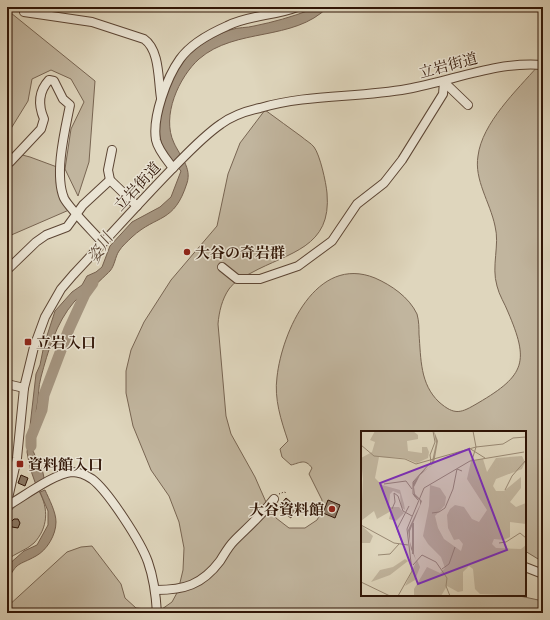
<svg xmlns="http://www.w3.org/2000/svg" width="550" height="620" font-family="'EB Garamond','Noto Serif JP',serif">
<style>
.green{fill:#c1b59e;stroke:#786552}
.water{fill:#a4947f;stroke:#76614f}
.lines{fill:none;stroke-linecap:round;stroke-linejoin:round}
.river{stroke:#a4947f;stroke-width:11}
.building{fill:#8b7965;stroke:#301506}
.minor-casing{stroke:#5c4534;stroke-width:10}
.path{stroke:#301506;stroke-width:1;stroke-dasharray:1 2;stroke-linecap:butt}
.minor{stroke:#eae4d4;stroke-width:8}
.poi-dot{fill:#8f2418;stroke:#eae4d4;stroke-width:1.5}
.labels{text-anchor:middle;dominant-baseline:central;stroke-width:3;stroke-linejoin:round;paint-order:stroke}
.street-label{font-size:15px;fill:#301506;stroke:#eae4d4}
.poi-label{font-size:15px;font-weight:bold;fill:#301506;stroke:#eae4d4;text-anchor:start}
.water-label{font-size:16px;font-style:italic;fill:#5e4836;stroke:#eae4d4}
.inset-river{fill:none;stroke:#a4947f;stroke-width:2}
.inset-road{fill:none;stroke:#998974;stroke-width:1}
.view{fill:#7b2cbf;fill-opacity:0.15;stroke:#7b2cbf;stroke-width:2}
.inset-edge{fill:none;stroke:#301506;stroke-width:2}
</style>
<rect width="100%" height="100%" fill="#dfd6bd"/>
<filter id="stains"><feTurbulence type="fractalNoise" baseFrequency=".005" numOctaves="4"/><feColorMatrix values="0 0 0 0 .2 0 0 0 0 .09 0 0 0 0 .02 0 0 0 .5 -.17"/></filter>
<radialGradient id="worn" r=".72"><stop offset=".6" stop-color="#630" stop-opacity="0"/><stop offset="1" stop-color="#630" stop-opacity=".3"/></radialGradient>
<g class="green">
<polygon points="7,8 11,13 95,81 89,162 78,196 65,169 71,129 84,102 71,79 51,70 32,79 28,101 7,135"/>
<path d="M538 66 543 67V562L525 551V432H362V595H515L543 601V613H7V607L67 552 81 547 92 546 121 584 125 598 136 608 156 610 162 609 172 602 178 591 183 570 184 548 179 522 169 496 151 470 133 426 126 393V371L131 350 144 322 171 280 217 226 228 174 240 143 265 110C277 119 290 128 302 137 305 140 311 143 314 147 320 155 326 182 327 193 332 248 289 252 251 273 243 277 234 282 229 289 222 299 219 312 218 324L226 416 231 434 255 477 269 509 276 518 289 528H305L317 520 321 513 322 500 309 474 312 468C305 458 300 463 291 465L282 457 280 449 288 441C281 420 274 399 277 377 282 332 316 254 375 278 391 285 409 297 417 314 419 321 419 328 419 334 421 359 420 384 439 402 455 416 461 413 478 403 526 375 529 361 508 312 505 304 499 295 497 286 491 266 500 245 495 226 490 202 474 180 478 156 482 123 517 90 538 66Z"/>
<polygon points="7,151 30,157 57,167 69,210 9,236 7,234"/>
<path d="M39 491C49 509 48 528 34 543 27 550 15 553 7 560 7 549 4 520 10 512 16 503 30 497 39 491Z"/>
</g>
<g class="water">
<path d="M313 7H328C293 42 236 27 199 59 179 77 161 116 174 143 180 156 192 168 187 183 174 224 157 214 132 237 128 241 122 246 119 251 115 257 115 265 110 271 108 273 89 291 87 293 82 296 77 298 74 302 56 323 48 351 41 377 38 387 39 397 37 406 36 416 32 427 32 438 32 442 32 450 34 453 37 462 44 469 44 480L36 485 30 468 27 452 36 374 40 365 44 345 55 311 72 292 82 285 87 276 96 272 102 267 110 246 132 222 160 207 171 197 181 171C175 164 167 156 163 147 151 121 169 73 189 54 200 44 216 35 230 30 238 27 247 28 254 26 274 22 291 17 310 10Z"/>
<path d="M45 490C49 499 56 512 56 522 56 535 47 550 36 556 18 566 17 561 7 582L8 565 24 551 37 545 48 525V511L40 492Z"/>
</g>
<g class="lines">
<polyline class="river" points="31,446 31,437 42,410 44,395 69,329 85,294 93,283"/>
</g>
<g class="building">
<polygon points="21,475 28,478 25,486 18,483"/>
<polygon points="286,498 299,509 291,518 278,508"/>
<polygon points="328,500 340,505 335,518 323,513"/>
<polygon points="14,519 18,519 20,523 18,528 12,527 10,523"/>
</g>
<g class="lines">
<g class="minor-casing">
<g id="minor">
<path d="M24 12 92 22 144 39C160 50 158 80 161 98"/>
<polyline points="444,82 468,105"/>
<polyline points="112,150 108,170 110,180 137,206"/>
<path d="M10 162 41 129 44 119C38 105 38 92 49 80L54 81 63 99 70 105C65 130 54 174 64 198 68 207 95 234 103 243"/>
<path d="M173 168C167 160 158 150 156 140 152 117 167 77 180 59 190 45 211 33 227 26 248 15 275 16 297 7"/>
<polyline points="222,267 237,279 260,279 298,266 332,241 357,204 384,183 402,160 443,94 444,82"/>
<polyline points="7,270 36,242 46,235 67,227 83,205 110,180"/>
<polyline points="7,304 7,322"/>
<polyline points="7,384 24,388"/>
<path d="M7 503 17 458 24 388 34 347 45 317 61 289 73 275C105 241 137 205 170 171 186 155 202 137 221 124 232 116 246 111 260 108 307 94 358 98 407 89 453 81 496 61 543 65"/>
<path d="M7 506C23 497 55 473 72 472 78 472 86 475 92 479 108 491 141 542 148 562 154 579 156 596 157 613"/>
<polyline points="525,567 543,574"/>
<path d="M156 590C184 590 202 585 220 561 224 555 228 547 234 541 248 527 262 515 274 499"/>
</g>
</g>
<polyline class="path" points="279,494 284,492 287,493"/>
<use href="#minor" class="minor"/>
</g>
<g class="poi-dot">
<circle cx="187" cy="252" r="4"/>
<rect x="24" y="338" width="8" height="8" rx="2"/>
<rect x="16" y="460" width="8" height="8" rx="2"/>
<circle cx="332" cy="509" r="4"/>
</g>
<g class="labels">
<g class="street-label">
<text transform="translate(448 65) rotate(-15)">立岩街道</text>
<text transform="translate(137 186) rotate(-47)">立岩街道</text>
</g>
<g class="poi-label">
<text x="195" y="252">大谷の奇岩群</text>
<text x="36" y="342">立岩入口</text>
<text x="28" y="464">資料館入口</text>
<text x="324" y="509" text-anchor="end">大谷資料館</text>
</g>
<g class="water-label">
<text transform="translate(100 248) rotate(-58)">姿川</text>
</g>
</g>
<g transform="translate(361 431)">
<rect width="165" height="165" fill="#dfd6bd"/>
<path d="M14 0H52L57 4V8L46 10 47 20 61 22V16H66L68 21 67 27 56 32 43 27 18 26 14 47 21 54 39 59 43 73 44 79 40 76 39 63 32 60 29 63 28 76H38L43 82 35 90 28 88 30 80 16 88 13 80 0 90 2 48 0 27 11 21 14 11 9 9ZM161 25 164 31 161 38 135 48 132 55 135 60H143L160 46V57L149 71 155 76 165 72V93L149 91V106L143 109 133 108 131 113 135 117 160 118 165 114V165L119 163 114 158 112 138 108 135 102 141V160L97 161 86 155 80 165H53V158L66 136 79 142 84 137 80 126 67 113 62 105 68 75 69 54 79 57 85 66 84 74 74 85 77 97 83 108 100 120 102 113 98 108 93 109 87 97 86 84 89 78 94 74 103 76 111 88 118 91 126 79 106 48 110 30 122 28 126 41 135 27ZM0 94 12 105 9 112H0ZM44 128 47 130 29 144 10 151 19 139 32 136ZM56 129 59 136 54 149 44 155Z" fill="#c1b59e"/>
<path d="M73 0 77 10 73 32 59 44 53 56 54 63 61 70 49 100V111L55 129 50 118 47 99 59 74V69L53 65 52 52 60 42 70 35 75 12Z" fill="#a4947f"/>
<path class="inset-river" d="M52 123V92"/>
<path class="inset-road" d="M112 0 115 16 142 13 152 7 165 6M0 14 13 25 44 28 55 33 115 16 111 29M108 17 124 27M23 53 45 50 51 58M144 59 151 45 165 29M57 69 52 63V51L70 31 69 24 74 11 72 0M31 78 34 71 33 62 37 65 42 80 51 85M71 82 78 81 84 77 92 58 96 38 101 40M0 94 33 112 47 114M138 112 145 111 159 102 165 107M42 114 36 98 48 75M17 124 29 123 38 113M52 134 61 124 75 131 86 147 85 155 89 165M81 138 88 133 94 116M0 151 29 165M37 165 51 140 46 98 63 57 109 30 163 21"/>
<path class="view" d="M108 18 146 119 57 153 19 52Z"/>
<rect width="165" height="165" class="inset-edge"/>
</g>
<rect width="550" height="620" fill="none" stroke="#dfd6bd" stroke-width="24"/>
<rect x="8" y="8" width="534" height="604" fill="none" stroke="#301506" stroke-width="2"/>
<rect x="12" y="12" width="526" height="596" fill="none" stroke="#301506"/>
<rect width="100%" height="100%" filter="url(#stains)"/>
<rect width="100%" height="100%" fill="url(#worn)"/>
</svg>
